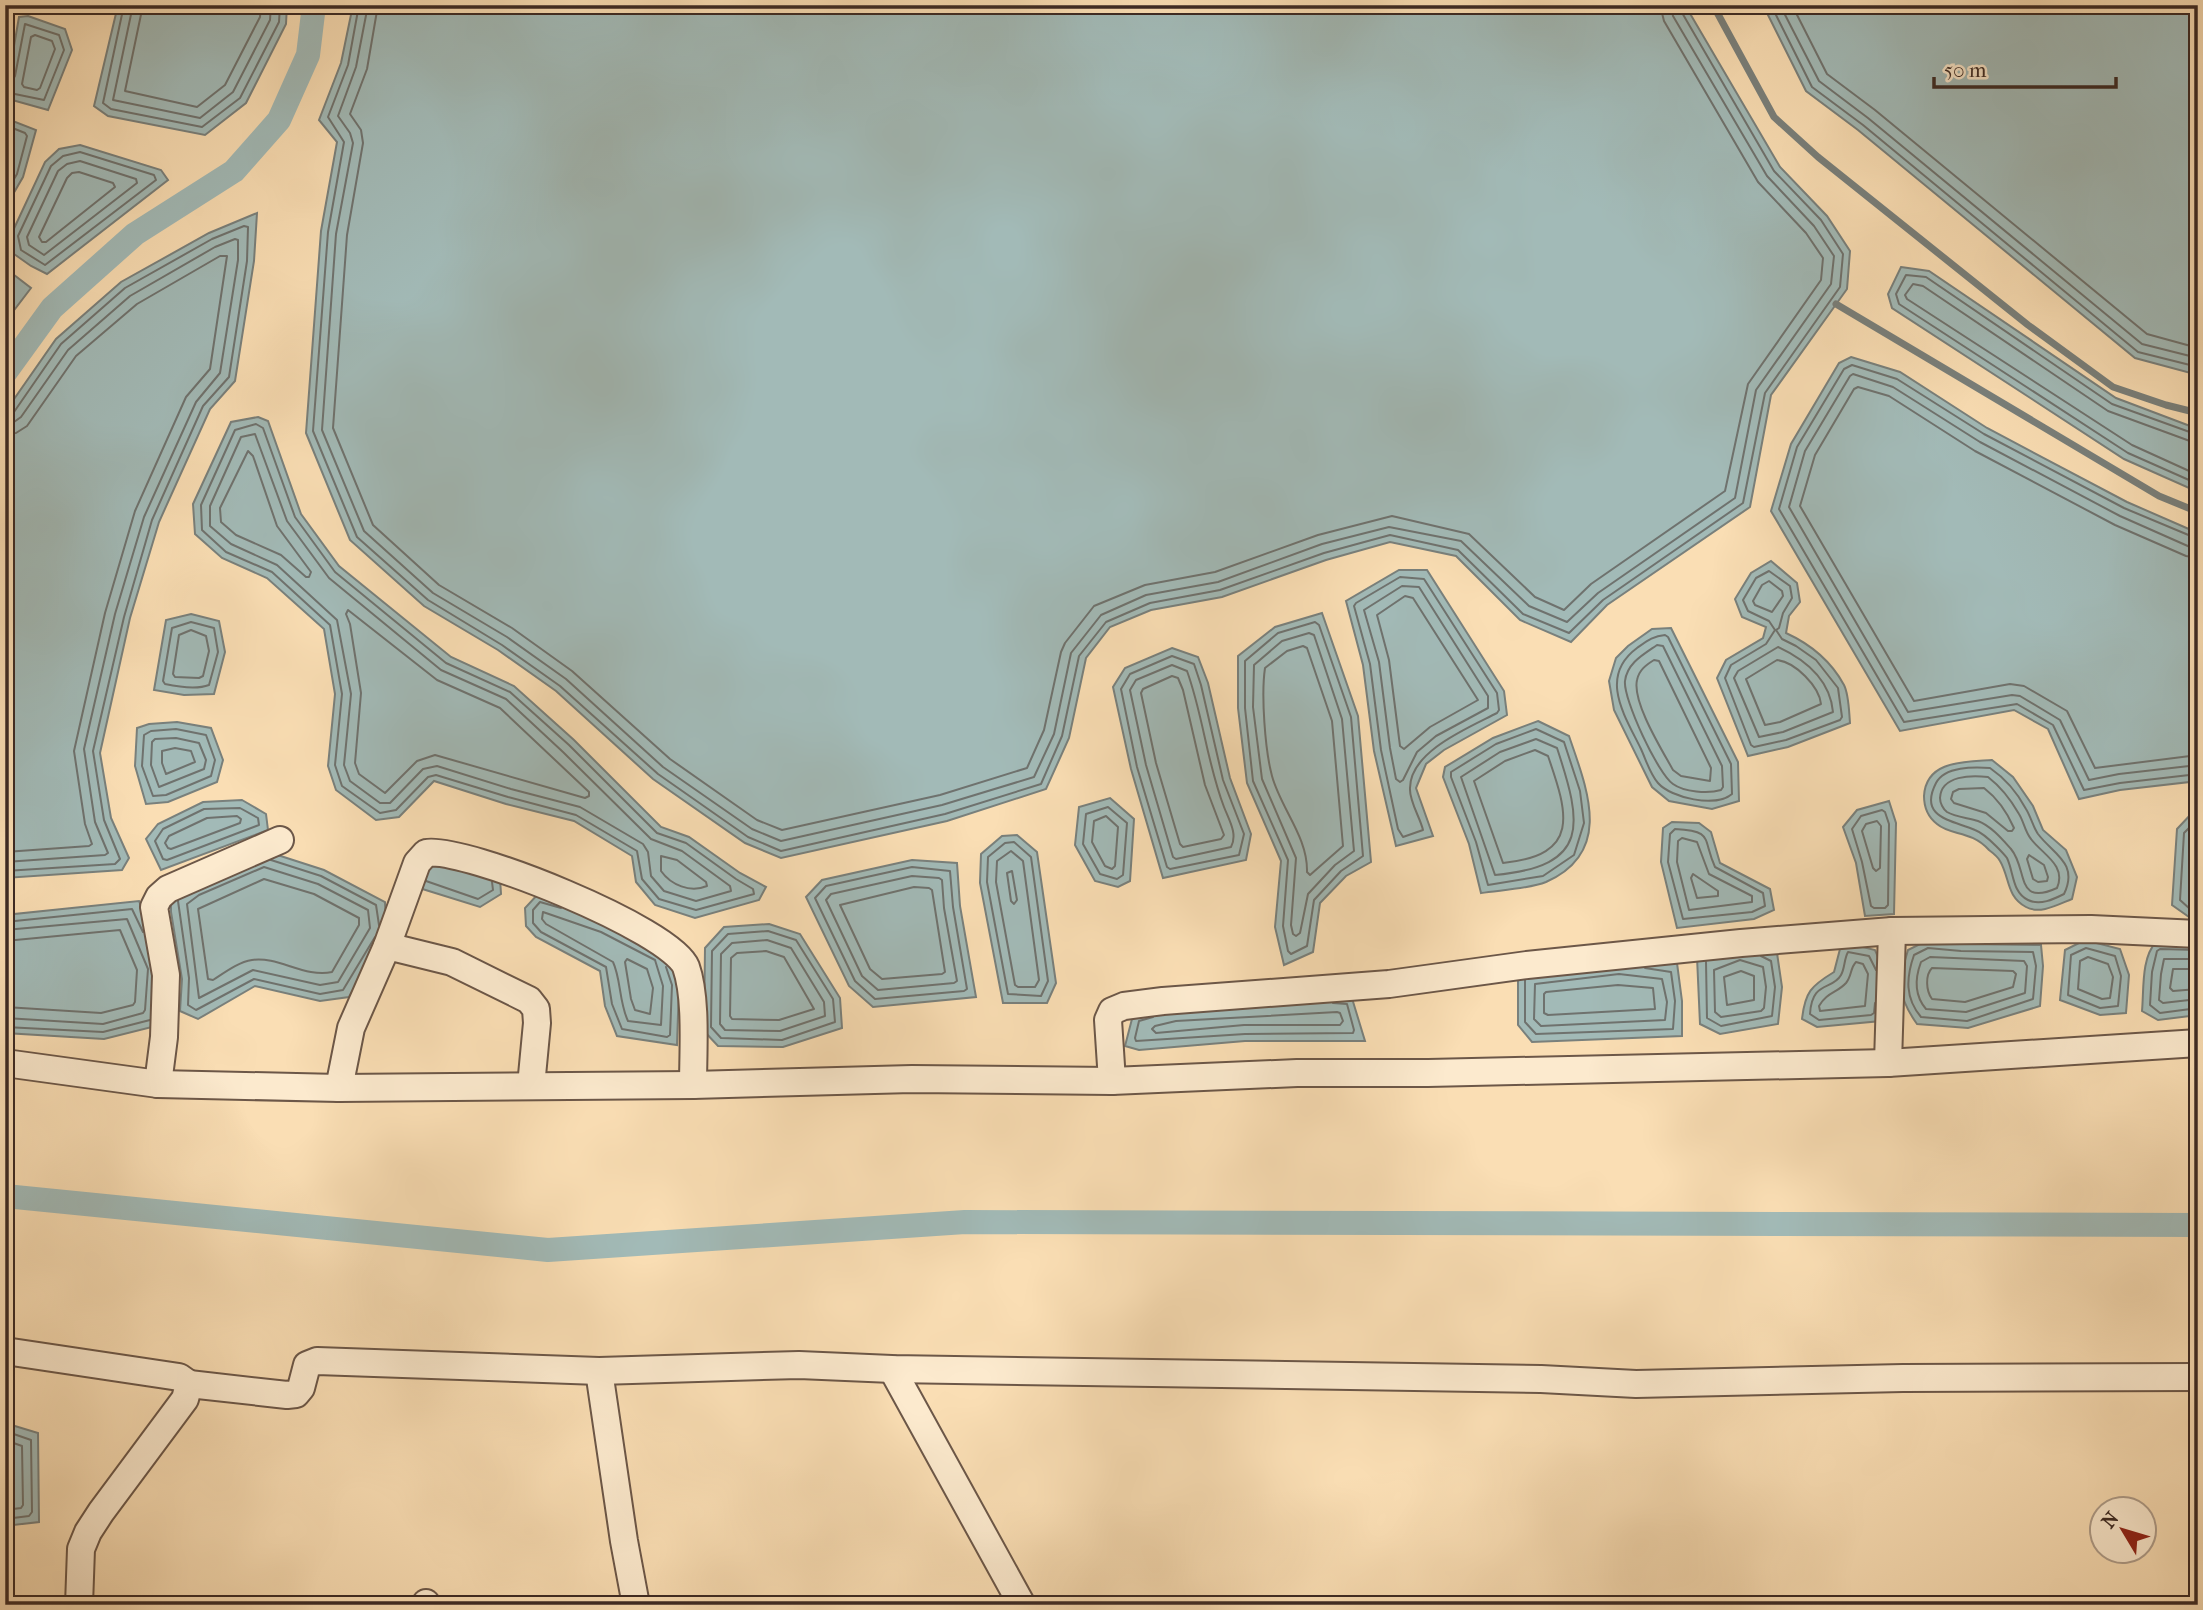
<svg xmlns="http://www.w3.org/2000/svg" width="2203" height="1610" font-family="'IM FELL French Canon',serif">
<style>
.water{fill:#a2bab7;stroke:#79807c;stroke-width:2}
.lines{fill:none;stroke-linecap:round;stroke-linejoin:round}
.shore{stroke:#6f726e;stroke-width:2}
.stream{stroke:#79807c;stroke-width:7}
.canal{stroke:#a2bab7;stroke-width:24}
.street-casing{stroke:#6c5748;stroke-width:30}
.street{stroke:#fceace;stroke-width:26}
</style>
<rect width="100%" height="100%" fill="#fadeb4"/>
<filter id="stains"><feTurbulence type="fractalNoise" baseFrequency=".00286" numOctaves="4"/><feColorMatrix values="0 0 0 0 .2 0 0 0 0 .09 0 0 0 0 .02 0 0 0 .5 -.17"/></filter>
<radialGradient id="worn" r=".72"><stop offset=".6" stop-color="#630" stop-opacity="0"/><stop offset="1" stop-color="#630" stop-opacity=".3"/></radialGradient>
<g class="water">
<polygon points="118,5 287,5 286,24 246,103 205,135 108,116 94,106"/>
<polygon points="353,5 1685,5 1780,167 1827,216 1850,251 1847,289 1771,395 1750,507 1607,605 1571,642 1520,620 1456,556 1390,542 1326,560 1222,597 1151,610 1110,627 1086,658 1069,738 1046,789 947,821 781,858 745,843 653,779 556,691 498,650 424,606 350,540 306,433 321,231 337,142 319,120 341,63"/>
<polygon points="1763,5 2198,5 2198,375 2135,358 1858,130 1806,91"/>
<polygon points="28,16 65,29 72,50 48,110 5,98 19,17"/>
<polygon points="5,118 36,130 23,177 5,208"/>
<polygon points="80,145 161,170 168,180 47,274 31,266 14,254 11,235 45,162 59,149"/>
<polygon points="257,213 254,261 235,381 210,409 159,522 130,618 100,753 111,818 129,858 122,870 5,878 5,412 56,339 121,282 209,233"/>
<polygon points="1901,267 1929,271 2116,398 2198,429 2198,492 2124,459 1892,308 1888,294"/>
<polygon points="5,268 31,288 5,322"/>
<polygon points="1851,357 1900,372 1987,428 2127,502 2198,533 2198,781 2120,790 2079,799 2048,729 2014,710 1900,731 1771,511 1791,444 1839,363"/>
<polygon points="258,417 268,421 301,514 339,566 451,657 514,686 574,740 661,827 689,837 740,873 766,887 759,900 695,918 655,905 636,882 632,856 574,821 506,804 434,781 399,817 376,820 336,790 328,766 335,694 324,629 267,578 222,558 195,534 193,504 231,422"/>
<path d="M1771 561 1797 583 1800 602 1789 616 1786 633C1810 644 1831 661 1844 685 1849 695 1849 712 1850 723L1788 747 1748 756 1717 678 1726 660 1763 638 1766 627 1742 617 1735 599 1751 573Z"/>
<polygon points="1399,570 1427,570 1504,691 1507,715 1444,750 1426,764 1416,788 1433,836 1396,846 1374,751 1363,665 1346,601"/>
<polygon points="1322,613 1358,716 1371,862 1346,876 1320,903 1313,952 1284,965 1275,927 1281,861 1247,783 1238,708 1238,656 1275,627"/>
<polygon points="191,614 219,621 225,652 214,694 184,695 154,690 166,620"/>
<polygon points="1671,628 1738,762 1739,801 1712,809 1669,801 1652,787 1614,710 1609,681 1616,658 1628,646 1652,629"/>
<polygon points="1172,648 1198,657 1208,683 1230,778 1251,834 1246,860 1163,878 1131,769 1113,687 1125,668"/>
<path d="M1538 721 1569 736C1587 789 1614 852 1546 882 1529 889 1500 890 1481 893L1469 844 1443 777 1445 767 1493 738Z"/>
<polygon points="177,722 211,728 223,760 217,782 168,802 146,804 135,766 137,728 149,724"/>
<path d="M1992 760 2013 777 2033 806 2043 830 2066 850 2077 877 2072 899C2059 904 2040 915 2026 907 2006 896 2010 878 2000 861 1998 857 1993 853 1989 850 1971 830 1951 836 1937 824 1928 817 1924 807 1924 796 1926 760 1965 762 1992 760Z"/>
<polygon points="1110,798 1134,819 1130,881 1118,887 1095,881 1075,845 1079,807"/>
<polygon points="242,800 266,814 268,830 161,870 146,839 158,824 203,802"/>
<polygon points="1889,801 1896,823 1894,914 1865,916 1856,863 1843,827 1857,810"/>
<polygon points="2193,812 2198,812 2198,916 2189,917 2172,905 2177,829"/>
<polygon points="1672,822 1699,823 1711,832 1720,863 1770,889 1774,910 1754,919 1677,928 1661,862 1663,828"/>
<polygon points="1017,835 1037,852 1056,983 1047,1003 1003,1003 980,883 981,854 1002,836"/>
<polygon points="262,850 324,870 385,902 386,931 349,997 320,1001 255,986 198,1019 180,1011 182,979 171,912 171,896"/>
<polygon points="425,857 500,878 501,894 480,907 416,887"/>
<polygon points="912,860 957,863 960,906 976,997 873,1007 849,986 806,897 822,880"/>
<polygon points="539,893 668,949 679,984 677,1045 617,1036 605,1006 600,971 536,937 526,926 525,908"/>
<polygon points="139,901 164,967 160,1025 104,1039 5,1033 5,915"/>
<polygon points="769,924 800,934 840,998 842,1028 783,1047 718,1046 704,1031 705,948 724,927"/>
<polygon points="2085,940 2120,949 2129,975 2126,1013 2100,1015 2060,1000 2065,950"/>
<path d="M1926 941 1961 944 2041 945 2043 966 2040 1006 1968 1028 1917 1024C1897 996 1898 982 1908 950Z"/>
<path d="M2156 942 2198 943V1015L2158 1020 2142 1011C2144 990 2141 958 2156 942Z"/>
<path d="M1847 943 1875 950 1884 971 1881 1021 1817 1027 1802 1019C1805 992 1811 986 1834 972L1840 949Z"/>
<polygon points="1777,953 1782,987 1778,1024 1720,1034 1700,1024 1697,957"/>
<polygon points="1619,959 1677,963 1682,1001 1682,1036 1532,1042 1518,1025 1518,973"/>
<polygon points="1351,995 1365,1041 1245,1041 1139,1050 1125,1046 1133,1015"/>
<polygon points="5,1423 38,1433 39,1522 5,1526"/>
</g>
<g class="lines">
<g class="shore">
<polyline points="124,5 103,103 111,109 202,127 240,98 279,22 280,5"/>
<polyline points="133,5 113,100 200,118 233,92 270,20 271,5"/>
<polyline points="143,5 125,91 197,107 225,85 260,17 261,5"/>
<polyline points="359,5 348,65 328,117 344,142 328,232 313,431 357,537 428,600 502,645 560,686 658,774 748,837 781,851 945,814 1041,784 1062,736 1079,656 1106,622 1150,603 1220,590 1324,553 1390,535 1458,550 1523,614 1569,633 1603,600 1743,503 1765,393 1840,287 1843,254 1821,220 1774,171 1681,11 1680,5"/>
<polyline points="368,5 356,67 338,116 350,133 353,143 336,234 322,430 364,531 433,593 507,637 566,679 663,767 752,829 781,841 942,805 1034,777 1054,734 1071,653 1101,615 1146,595 1218,582 1322,544 1389,527 1461,541 1529,606 1567,622 1598,593 1735,498 1756,390 1831,284 1834,256 1814,226 1767,176 1673,16 1671,5"/>
<polyline points="378,5 367,69 350,114 361,130 363,143 347,235 333,428 373,525 439,585 512,628 572,671 670,759 757,820 782,830 940,795 1027,768 1044,730 1061,652 1065,643 1094,606 1145,585 1215,572 1318,535 1392,516 1469,534 1535,597 1564,610 1591,584 1725,491 1748,384 1821,280 1823,258 1806,233 1758,182 1664,21 1660,5"/>
<polyline points="1771,5 1812,87 1863,125 2138,352 2198,367"/>
<polyline points="1780,5 1819,81 1868,118 2142,344 2198,358"/>
<polyline points="1792,5 1827,74 1875,110 2147,334 2198,348"/>
<polygon points="35,35 52,41 55,49 40,88 37,90 24,87 22,84 31,37"/>
<polyline points="5,82 12,81 15,76 25,24 59,35 64,50 44,100 5,92"/>
<polyline points="5,125 25,133 27,136 17,174 5,194"/>
<polygon points="80,152 154,175 156,180 45,265 21,250 18,236 51,166 63,156"/>
<polygon points="80,161 136,179 137,183 44,255 29,245 27,237 58,171 67,164"/>
<polygon points="79,172 113,183 115,187 46,242 42,242 39,237 67,178 72,173"/>
<polyline points="5,415 14,412 61,344 125,288 212,239 244,226 248,227 247,261 229,377 203,406 152,520 124,617 93,751 104,820 120,859 115,864 5,871"/>
<polyline points="5,424 14,422 21,417 68,350 130,296 215,247 235,239 238,240 238,260 220,373 196,402 144,517 115,614 84,749 95,822 108,853 105,855 5,862"/>
<polygon points="256,424 263,428 295,517 335,572 446,663 510,692 569,745 657,833 686,843 736,879 753,889 754,894 696,910 659,899 642,879 637,851 576,815 508,797 436,775 428,777 396,810 380,813 342,786 335,765 342,694 330,625 272,572 226,552 202,530 201,505 235,430"/>
<polyline points="5,434 16,433 27,426 76,356 137,304 220,256 227,256 210,369 186,397 135,511 105,613 74,751 85,824 92,844 89,846 5,852"/>
<polygon points="255,434 287,521 329,578 441,670 506,699 563,752 651,839 682,851 730,886 731,891 696,901 664,891 651,876 648,852 643,844 580,807 511,789 437,766 423,769 390,803 380,803 350,781 344,765 351,694 337,620 277,565 231,544 210,526 210,506 241,437"/>
<polyline points="2198,435 2112,404 1926,277 1906,275 1896,294 1899,304 2128,453 2198,484"/>
<polyline points="2198,444 2108,411 1923,286 1913,284 1905,295 1907,299 2132,445 2198,475"/>
<polygon points="248,451 253,456 277,526 311,572 309,577 306,577 281,555 236,535 221,522 220,508"/>
<polyline points="2198,539 2124,508 1984,434 1897,379 1852,365 1844,369 1797,447 1779,509 1904,722 2017,704 2053,725 2084,790 2120,783 2198,774"/>
<polyline points="2198,548 2190,547 2120,516 1980,442 1893,387 1853,374 1850,376 1805,451 1789,507 1908,712 2012,695 2020,696 2060,720 2089,780 2119,774 2198,765"/>
<polyline points="2198,558 2186,556 2115,525 1975,451 1889,396 1858,387 1854,389 1815,455 1800,506 1914,701 2010,684 2024,686 2067,711 2095,768 2198,755"/>
<polygon points="1769,571 1790,586 1792,598 1783,613 1779,628 1776,630 1782,639 1796,646 1816,660 1838,688 1842,717 1840,720 1786,740 1754,747 1751,745 1725,678 1731,665 1766,644 1775,630 1769,621 1748,611 1743,600 1756,578"/>
<path d="M1400 577 1424 579 1497 693 1499 710 1497 713C1470 727 1410 751 1410 788 1409 801 1420 817 1423 830L1403 837 1398 829 1381 750 1370 664 1354 606 1356 603Z"/>
<polygon points="1769,581 1782,591 1783,596 1772,612 1755,605 1753,601 1762,585"/>
<polygon points="1402,586 1419,587 1488,696 1488,708 1436,736 1417,752 1403,780 1400,782 1396,779 1390,748 1379,662 1364,610"/>
<polygon points="1405,596 1413,598 1478,700 1430,727 1404,749 1400,746 1389,660 1377,615"/>
<polygon points="348,610 437,680 500,708 589,792 589,796 585,798 435,755 417,761 385,793 359,774 355,763 361,693 350,624 346,614"/>
<path d="M191 622 214 628 218 652 209 685C196 690 179 687 165 684L163 681 172 628Z"/>
<polygon points="1315,622 1319,625 1351,717 1363,856 1341,871 1314,900 1307,946 1291,954 1288,951 1283,926 1288,860 1253,781 1245,708 1245,661 1278,633"/>
<polygon points="191,630 206,636 209,651 203,676 199,678 175,677 173,674 179,635"/>
<polygon points="1309,633 1314,635 1342,719 1354,851 1335,865 1308,894 1300,933 1296,936 1293,934 1291,925 1296,858 1262,779 1253,707 1254,665 1282,641"/>
<path d="M1665 635 1668 637 1731 764 1732 794C1716 808 1671 798 1658 783 1650 774 1646 760 1641 749 1625 716 1598 677 1637 648 1647 641 1653 636 1665 635Z"/>
<path d="M1657 645 1663 646 1722 766 1723 787 1721 790C1708 794 1684 792 1673 784 1658 774 1623 699 1625 681 1627 663 1644 654 1657 645Z"/>
<path d="M1303 646 1307 648 1332 721 1343 846 1310 875 1307 872C1308 837 1281 809 1272 776 1265 750 1261 695 1265 668L1287 651Z"/>
<path d="M1778 647C1806 660 1830 680 1833 712L1783 732 1759 737 1734 678 1738 671Z"/>
<polygon points="1172,656 1194,664 1201,685 1223,780 1244,834 1239,855 1170,869 1167,867 1137,767 1121,689 1130,674"/>
<path d="M1654 660 1659 661 1711 768 1710 781 1681 776 1673 770C1662 750 1632 702 1637 680 1639 670 1646 665 1654 660Z"/>
<path d="M1777 660C1795 662 1819 686 1821 704L1780 722 1765 725 1746 679Z"/>
<path d="M1172 665 1187 671C1203 715 1207 763 1224 807 1229 820 1238 834 1231 847L1176 859 1173 857 1146 765 1130 690 1136 680Z"/>
<polygon points="1172,676 1178,678 1183,690 1205,785 1224,835 1221,839 1183,847 1180,844 1156,763 1141,693 1143,689"/>
<polygon points="176,729 206,735 215,760 211,776 166,795 153,796 142,766 144,735 151,731"/>
<polygon points="1536,729 1564,742 1580,791 1584,823 1574,855 1543,876 1488,885 1476,842 1451,777 1451,772 1496,744"/>
<polygon points="176,738 199,743 206,760 204,769 159,787 151,765 152,742 155,739"/>
<path d="M1536 739 1557 748C1582 824 1591 866 1495 875L1461 777 1500 752Z"/>
<polygon points="175,748 191,751 195,762 166,774 162,763 162,751"/>
<path d="M1535 750 1548 756C1568 814 1581 855 1503 863L1474 781 1505 761Z"/>
<path d="M1990 768C2006 779 2017 792 2026 809 2031 817 2033 827 2038 834 2053 854 2079 863 2064 894 2054 899 2040 906 2028 900 2012 892 2014 873 2007 858 2004 854 2000 850 1996 846 1990 840 1983 833 1975 830 1952 820 1918 818 1936 783 1945 766 1974 767 1990 768Z"/>
<path d="M1988 777C2001 787 2011 800 2019 814 2024 822 2025 832 2031 839 2042 854 2067 865 2057 888 2015 907 2028 869 2011 849 2002 839 1991 826 1978 821 1969 818 1955 817 1947 812 1943 809 1940 803 1940 798 1941 775 1972 775 1988 777Z"/>
<path d="M1984 788C1997 798 2007 812 2014 828L2012 831H2008L1986 813 1954 803 1951 799 1953 792 1959 789Z"/>
<polygon points="1108,807 1127,823 1123,875 1117,879 1100,874 1083,844 1086,814"/>
<polygon points="240,808 258,818 259,825 167,860 163,859 155,841 163,829 204,809"/>
<polygon points="1882,810 1885,812 1889,824 1888,905 1885,908 1874,908 1871,906 1862,862 1852,829 1861,816"/>
<polygon points="237,816 241,819 240,823 171,849 168,848 165,843 169,836 207,818"/>
<polygon points="1106,816 1118,827 1115,866 1112,869 1105,866 1092,842 1094,821"/>
<polyline points="2198,819 2184,833 2180,900 2190,909 2198,909"/>
<polygon points="1877,821 1881,826 1880,868 1876,871 1873,868 1862,831 1866,824"/>
<path d="M1675 829C1714 831 1702 838 1715 867L1763 893 1765 906 1752 912 1683 919 1668 862 1670 834Z"/>
<polyline points="2198,831 2193,837 2189,896 2192,900 2198,901"/>
<polygon points="1682,838 1697,842 1709,874 1752,896 1752,902 1689,910 1677,862 1678,841"/>
<polygon points="1014,842 1031,857 1048,981 1041,996 1008,994 987,882 988,857 1005,843"/>
<polygon points="1011,851 1023,861 1039,980 1035,987 1018,987 1015,985 996,882 997,861"/>
<polygon points="2029,855 2044,865 2048,877 2047,881 2038,882 2033,879 2027,859"/>
<path d="M661 856 677 860 706 882 707 886C690 893 671 885 661 871Z"/>
<polyline points="271,860 321,876 376,905 379,925"/>
<polygon points="264,867 318,884 368,910 370,928 338,982 320,985 253,970 199,998 187,904 199,895"/>
<polygon points="912,867 950,871 953,907 967,989 964,991 875,999 855,981 815,898 826,886"/>
<polygon points="1012,871 1017,900 1014,904 1011,901 1007,873"/>
<polygon points="1693,874 1718,891 1718,896 1697,898 1691,878"/>
<polygon points="912,876 939,878 942,880 944,908 957,981 954,983 878,990 862,976 826,900 831,894"/>
<path d="M264 879 314 894 359 918V925L332 972C305 978 278 956 252 960 238 962 224 973 213 980L208 979 198 909Z"/>
<polyline points="426,881 478,899 493,890 492,882"/>
<polygon points="914,887 929,888 932,890 945,972 942,974 882,979 870,969 840,905"/>
<polyline points="178,901 189,978 188,1005 196,1010 254,979 320,994 343,990 375,937"/>
<polyline points="561,908 540,902 533,910 533,923 541,932 606,967 612,1004 622,1029 667,1037 670,1035 672,985 666,967"/>
<path d="M543 912 601 932 655 960 663 986 661 1025 628 1021C619 1002 621 979 613 962L546 924 542 919Z"/>
<polyline points="5,922 132,909 143,932"/>
<polyline points="5,930 127,919 148,969 145,1010 143,1013 103,1024 5,1018"/>
<polygon points="768,931 796,940 833,999 835,1022 782,1040 721,1038 711,1027 712,951 728,934"/>
<polygon points="767,940 791,948 824,1002 825,1016 780,1031 725,1030 720,1024 721,954 732,943"/>
<polyline points="5,941 120,930 137,970 135,1002 133,1005 101,1013 5,1007"/>
<path d="M1928 948 1961 951 2033 952 2036 966 2033 999 1967 1021 1921 1017C1905 998 1906 978 1914 955Z"/>
<polygon points="2086,948 2115,956 2121,976 2118,1006 2100,1008 2068,995 2071,955"/>
<polyline points="2198,950 2160,949 2157,951 2152,972 2150,1005 2160,1013 2198,1008"/>
<polygon points="766,951 784,957 814,1009 779,1020 732,1019 730,1016 731,958 737,953"/>
<path d="M1930 957 2024 961 2027 966 2025 993 1966 1012 1926 1009C1914 995 1915 978 1921 962Z"/>
<polygon points="2088,957 2108,964 2113,977 2110,998 2102,999 2078,989 2080,961"/>
<polygon points="627,959 647,969 653,988 650,1014 635,1010 631,999 625,962"/>
<polyline points="2198,959 2164,959 2161,974 2159,1000 2163,1003 2198,999"/>
<polygon points="1740,960 1763,967 1766,987 1764,1008 1761,1011 1721,1017 1715,1012 1714,970"/>
<polyline points="1706,962 1707,1018 1721,1026 1772,1016 1775,987 1771,961 1761,956"/>
<path d="M1856 962 1863 964 1868 974 1865 1006 1820 1011 1819 1006C1827 992 1837 993 1846 983 1852 976 1850 968 1856 962Z"/>
<path d="M1932 968 2013 971 2016 974 2013 987 1965 1002 1932 999C1926 991 1925 975 1932 968Z"/>
<polyline points="2198,969 2173,969 2170,988 2173,991 2198,989"/>
<polygon points="1741,971 1754,976 1754,1000 1727,1005 1724,977"/>
<polygon points="1619,974 1662,979 1667,1002 1665,1020 1541,1026 1534,1019 1535,984"/>
<polyline points="1525,980 1525,1022 1536,1034 1673,1029 1675,1001 1671,972 1645,968"/>
<polygon points="1618,985 1653,988 1655,1009 1548,1015 1544,1013 1544,994 1546,992"/>
<path d="M1875 1003 1874 1013 1871 1015 1819 1020 1810 1014C1812 980 1832 991 1841 975 1845 968 1844 959 1848 952L1869 956 1876 970"/>
<polygon points="1337,1012 1340,1013 1343,1021 1340,1025 1244,1025 1156,1033 1152,1029 1155,1026 1176,1021"/>
<polyline points="1153,1017 1139,1021 1135,1038 1136,1041 1245,1034 1353,1033 1354,1030 1347,1004 1333,1003"/>
<polyline points="5,1027 103,1032 150,1020"/>
<polyline points="5,1431 31,1440 32,1512 29,1516 5,1519"/>
<polyline points="5,1440 22,1446 23,1505 21,1508 5,1510"/>
</g>
<g class="stream">
<polyline points="1713,5 1774,117 1818,157 2028,325 2113,387 2166,405 2198,413"/>
<polyline points="1836,304 2159,496 2198,512"/>
</g>
<g class="canal">
<polyline points="5,373 52,308 135,234 234,171 279,120 308,55 314,5"/>
<polyline points="5,1196 548,1250 965,1222 2198,1225"/>
</g>
<g class="street-casing">
<g id="street">
<polyline points="387,946 452,962 529,1000 536,1009 537,1023 531,1086"/>
<polyline points="5,1063 158,1084 339,1088 693,1085 912,1079 1112,1081 1297,1073 1428,1073 1888,1063 2198,1043"/>
<polyline points="1888,1063 1892,931"/>
<polyline points="1112,1081 1108,1020 1112,1011 1124,1006 1163,1001 1389,984 1527,965 1741,943 1892,931 2091,929 2198,934"/>
<polyline points="158,1084 164,1037 166,975 154,907 159,897 168,889 280,840"/>
<path d="M339 1088 351 1028 387 946 417 863 426 853C464 846 672 930 686 967 697 998 693 1052 693 1085"/>
<polyline points="5,1351 179,1377 189,1384 185,1399 101,1512 88,1532 81,1549 79,1605"/>
<polyline points="892,1369 1022,1605"/>
<polyline points="599,1371 624,1541 636,1605"/>
<polyline points="189,1384 287,1395 296,1394 301,1388 307,1365 317,1361 599,1371 799,1365 892,1369 1541,1379 1636,1384 1903,1378 2198,1377"/>
<polyline points="426,1605 426,1603"/>
</g>
</g>
<use href="#street" class="street"/>
</g>
<rect width="2203" height="1610" fill="none" stroke="#fadeb4" stroke-width="28"/>
<rect x="7" y="7" width="2189" height="1596" fill="none" stroke="#3c2a24" stroke-width="3.5"/>
<rect x="14" y="14" width="2175" height="1582" fill="none" stroke="#3c2a24" stroke-width="2"/>
<g transform="translate(2123 1530) rotate(308)"><circle r="33" fill="#fceace" stroke="#af9d8a" stroke-width="2"/>
<path d="M0-5L12 26L0 18L-12 26Z" fill="#8f2418"/>
<text y="-10" font-size="19" font-weight="bold" text-anchor="middle" fill="#3c2a24">N</text>
</g>
<path d="M1934 77v10h182v-10" fill="none" stroke="#3c2a24" stroke-width="3.5"/>
<text x="1944" y="77" font-size="21" fill="#3c2a24" stroke="#fceace" stroke-width="5" paint-order="stroke">50 m</text>
<rect width="100%" height="100%" filter="url(#stains)"/>
<rect width="100%" height="100%" fill="url(#worn)"/>
</svg>
